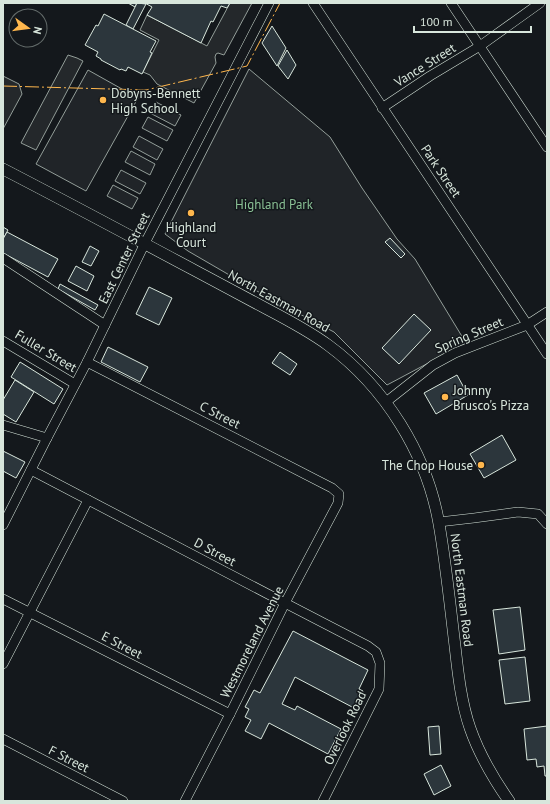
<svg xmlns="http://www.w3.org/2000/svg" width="550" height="804" font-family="'PT Sans',sans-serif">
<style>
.green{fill:#202428;stroke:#939e99}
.parking{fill:#24282b;stroke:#939e99}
.building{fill:#2c363c;stroke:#d8e6dc}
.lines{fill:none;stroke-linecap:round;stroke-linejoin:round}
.minor-casing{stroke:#d8e6dc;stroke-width:10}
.major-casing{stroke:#d8e6dc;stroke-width:12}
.minor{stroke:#14181c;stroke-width:9}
.major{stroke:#14181c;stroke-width:11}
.power{stroke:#ffb74d;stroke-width:1;stroke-dasharray:14 3 2 3;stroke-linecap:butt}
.poi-dot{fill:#ffb74d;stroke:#14181c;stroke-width:1.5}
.labels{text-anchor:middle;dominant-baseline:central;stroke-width:3;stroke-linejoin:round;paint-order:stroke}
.street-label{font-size:13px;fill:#d8e6dc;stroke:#14181c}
.poi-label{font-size:13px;fill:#d8e6dc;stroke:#14181c;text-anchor:start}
.park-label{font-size:13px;fill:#8ac095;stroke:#14181c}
</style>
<rect width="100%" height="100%" fill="#14181c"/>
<g class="green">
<polygon points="249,69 330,137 362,188 397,239 415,259 466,343 387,385 334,332 269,298 188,251 165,234"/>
<polygon points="88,70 138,98 86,191 36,164"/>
<polygon points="156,102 181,115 175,126 150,113"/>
<polygon points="148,117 173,130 167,141 142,128"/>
<polygon points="139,136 163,149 157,160 133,147"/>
<polygon points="131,151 155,164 150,175 125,162"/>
<polygon points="121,170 146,183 140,194 115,181"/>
<polygon points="113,185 138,198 132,209 107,196"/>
</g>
<g class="parking">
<polygon points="230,3 252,3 224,55 218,53 216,54 215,57 216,63 194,103 157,84 150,75 143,72 159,40 140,30 147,15 207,46"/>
<polygon points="68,55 77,58 83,61 36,150 21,143"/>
<polygon points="3,76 19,84 22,94 3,129"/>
</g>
<g class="building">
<polygon points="128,3 137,3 135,7"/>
<polygon points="137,3 146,4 133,29 126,25"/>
<polygon points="145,3 230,3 227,8 221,6 213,22 211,21 201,43 147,15 152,7"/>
<polygon points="104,14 156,41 150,52 152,53 142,74 128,67 126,71 121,69 120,70 101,60 101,59 96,56 98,52 85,45 96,25 98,26"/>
<polygon points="272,26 286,48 277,66 262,43"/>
<polygon points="287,50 296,65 288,79 278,66"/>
<polygon points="3,227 8,230 3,239"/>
<polygon points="7,232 58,259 48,277 3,253 3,239"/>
<polygon points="390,238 405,254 401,258 385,242"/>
<polygon points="90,246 99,251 91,266 82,262"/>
<polygon points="76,266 94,276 87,291 68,281"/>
<polygon points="60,284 98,305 95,310 58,289"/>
<polygon points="149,287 172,298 159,325 136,314"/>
<polygon points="414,314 431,330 399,364 382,348"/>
<polygon points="108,347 148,367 140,382 101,362"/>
<polygon points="280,352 297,364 290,375 272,363"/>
<polygon points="20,362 63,389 54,404 11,377"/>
<polygon points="457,375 468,395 436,414 424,393"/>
<polygon points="15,380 34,392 16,422 3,414 3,400"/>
<polygon points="502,435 516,460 484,478 470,454"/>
<polygon points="3,451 25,462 16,478 3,471"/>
<polygon points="520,607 525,650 499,654 493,610"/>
<polygon points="293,631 368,670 359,689 363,691 354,708 295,677 282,704 295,710 297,706 341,729 328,754 269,723 261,739 245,731 251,720 245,717 249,709 245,707 254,690 260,693"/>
<polygon points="525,657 530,701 505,704 499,660"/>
<polygon points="439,726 441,754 430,755 428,727"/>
<polygon points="547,726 547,776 545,776 544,766 537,767 536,759 527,760 524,729"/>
<polygon points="441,765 451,786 434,795 424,774"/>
</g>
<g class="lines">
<g class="minor-casing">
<g id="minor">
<polyline points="313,3 547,354"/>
<polyline points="451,3 547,147"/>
<polyline points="382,108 430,76 480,46 540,3"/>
<polyline points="3,258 105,325"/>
<polyline points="3,341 75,384"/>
<polyline points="87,362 332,488 339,494 338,503 285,603 230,714 185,801"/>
<polyline points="386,402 433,365 455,353 527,325 547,312"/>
<polyline points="3,425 47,438"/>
<polyline points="31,470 285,603 368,646 376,652 380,663 379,689 323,801"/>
<polyline points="439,522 474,518 518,512 538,514 547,524"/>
<polyline points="3,525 47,438 87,362 145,243 269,3"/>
<polyline points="3,599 230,714"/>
<polyline points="3,664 88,500"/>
<polyline points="3,739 123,801"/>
</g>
</g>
<g class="major-casing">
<path id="major" d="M3 169C67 202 130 236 194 270 218 283 243 296 267 309 288 320 309 331 328 345 385 387 427 454 439 524 446 564 450 605 455 646 458 673 461 702 470 728 479 754 493 778 509 801"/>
</g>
<use href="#minor" class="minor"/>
<use href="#major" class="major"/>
<polyline class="power" points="3,86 146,90 247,66 280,3"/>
</g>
<g class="poi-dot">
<circle cx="103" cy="100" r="4"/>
<circle cx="191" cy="213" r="4"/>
<circle cx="445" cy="397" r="4"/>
<circle cx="481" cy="465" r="4"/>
</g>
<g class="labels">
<g class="street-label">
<text transform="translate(425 65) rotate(-32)">Vance Street</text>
<text transform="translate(441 171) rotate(56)">Park Street</text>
<text transform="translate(124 258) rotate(-64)">East Center Street</text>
<text transform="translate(279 301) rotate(29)">North Eastman Road</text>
<text transform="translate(469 335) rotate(-23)">Spring Street</text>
<text transform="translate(46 351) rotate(31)">Fuller Street</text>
<text transform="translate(220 415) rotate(27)">C Street</text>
<text transform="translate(215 552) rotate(28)">D Street</text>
<text transform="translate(462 590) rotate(83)">North Eastman Road</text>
<text transform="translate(252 642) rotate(-63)">Westmoreland Avenue</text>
<text transform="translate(122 645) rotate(27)">E Street</text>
<text transform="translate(345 728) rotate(-64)">Overlook Road</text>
<text transform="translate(69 759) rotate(27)">F Street</text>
</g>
<g class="poi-label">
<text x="111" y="93">Dobyns-Bennett<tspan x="111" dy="15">High School</tspan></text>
<text x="191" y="227" text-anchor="middle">Highland<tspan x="191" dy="15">Court</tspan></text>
<text x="453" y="390">Johnny<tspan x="453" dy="15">Brusco's Pizza</tspan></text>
<text x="473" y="465" text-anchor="end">The Chop House</text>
</g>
<g class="park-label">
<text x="274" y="204">Highland Park</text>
</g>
</g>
<rect width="550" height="804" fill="none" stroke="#d8e6dc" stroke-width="8"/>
<g transform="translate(28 28) rotate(104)"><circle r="19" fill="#14181c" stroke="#626a69"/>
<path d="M0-3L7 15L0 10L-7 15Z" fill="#ffb74d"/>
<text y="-6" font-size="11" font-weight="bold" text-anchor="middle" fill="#d8e6dc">N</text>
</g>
<path d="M414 26v6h117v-6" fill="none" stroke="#d8e6dc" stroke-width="2"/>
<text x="420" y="26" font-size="12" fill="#d8e6dc" stroke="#14181c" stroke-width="3" paint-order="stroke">100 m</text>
</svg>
